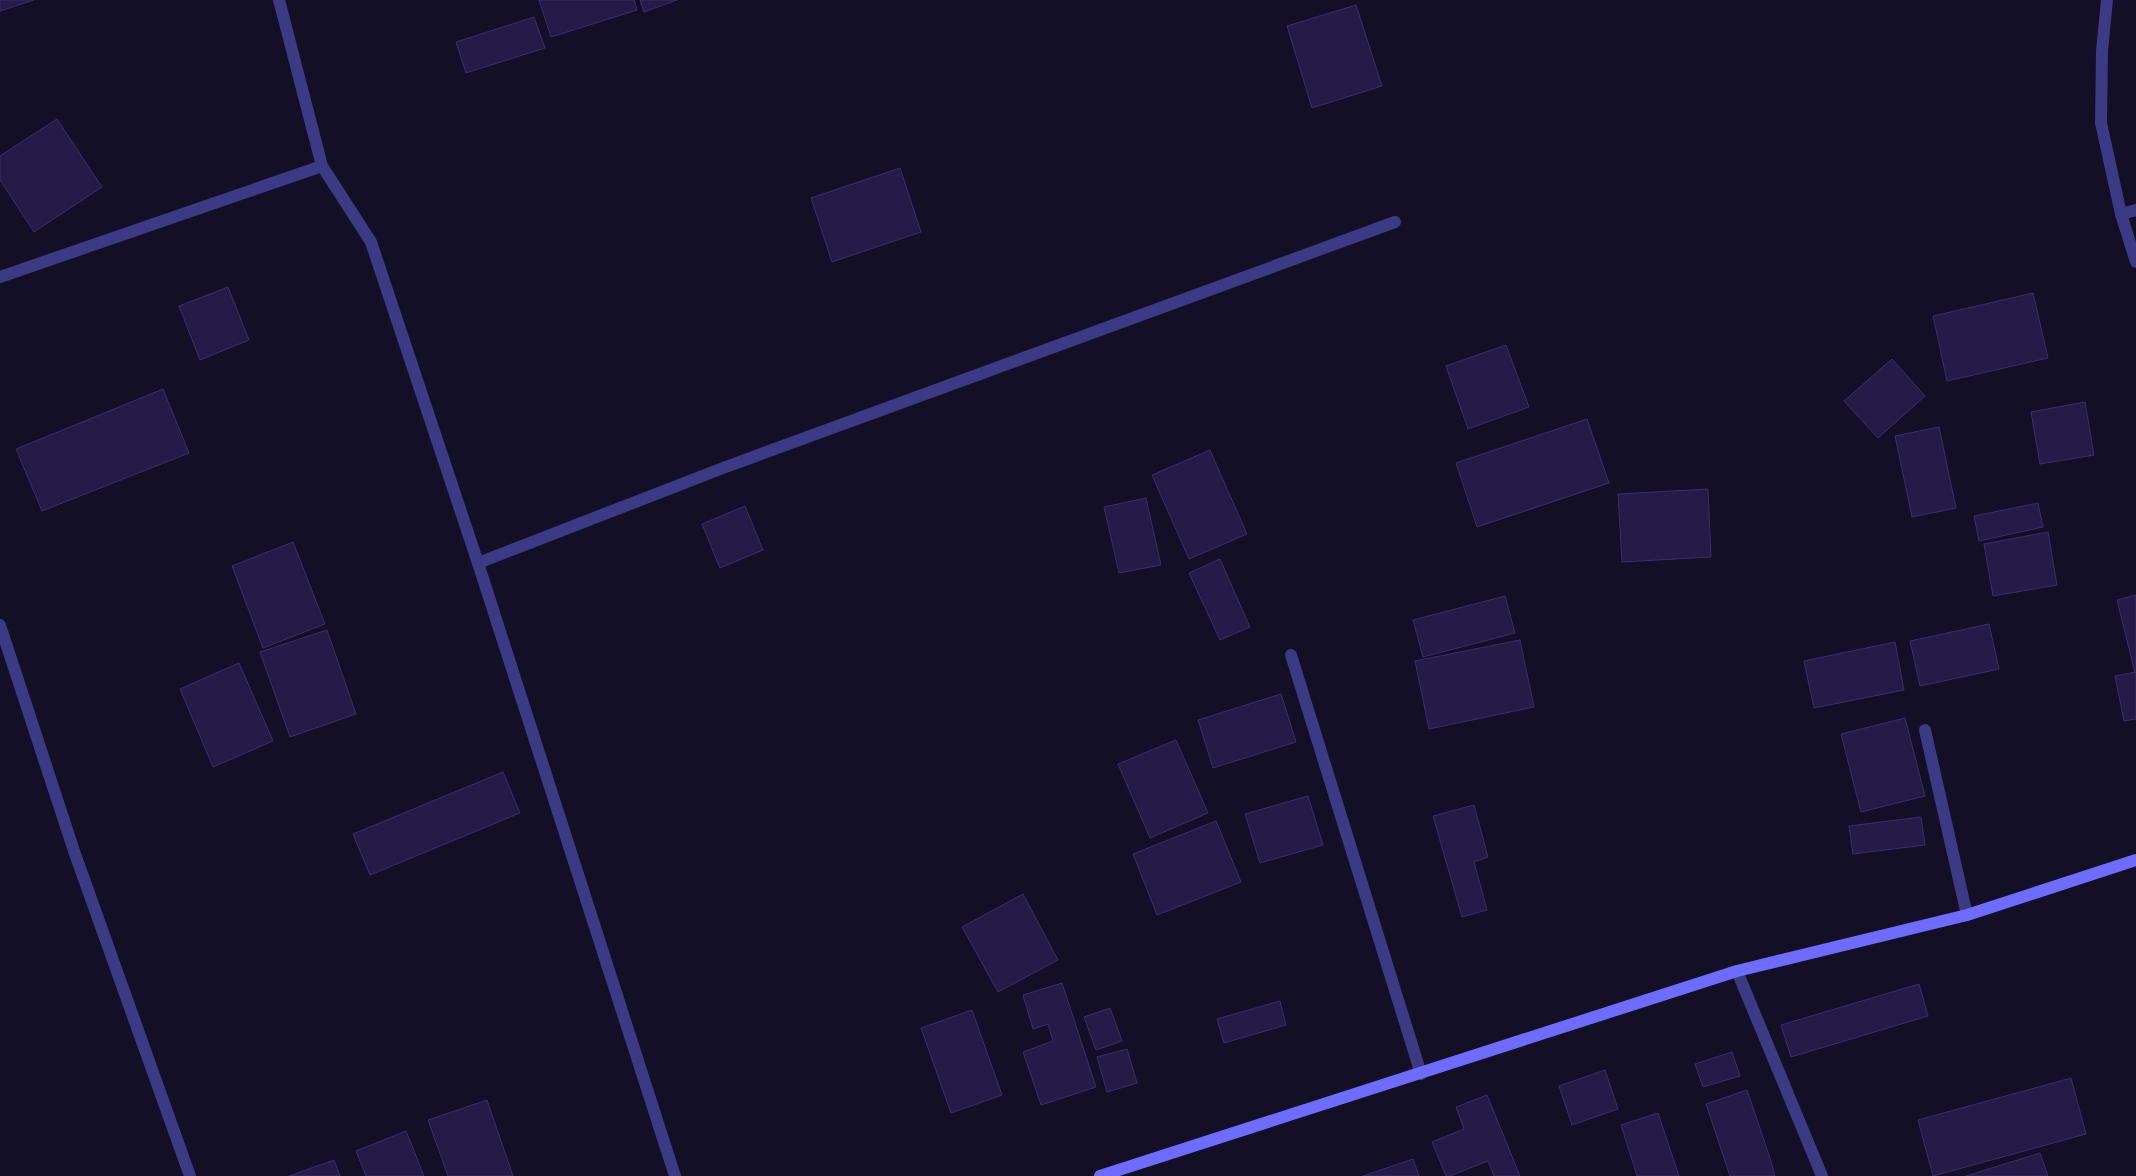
<svg xmlns="http://www.w3.org/2000/svg" width="2136" height="1176" font-family="'Archivo Narrow',sans-serif">
<style>
.building{fill:#241b47;stroke:#3b2d73}
.lines{fill:none;stroke-linecap:round;stroke-linejoin:round}
.street{stroke:#3d3a85;stroke-width:12}
.secondary{stroke:#6f6bff;stroke-width:12}
</style>
<rect width="100%" height="100%" fill="#130f26"/>
<g class="building">
<polygon points="0,0 34,0 0,11"/>
<polygon points="539,0 634,0 637,10 551,37"/>
<polygon points="640,0 677,0 644,12"/>
<polygon points="1356,5 1382,86 1312,108 1287,26"/>
<polygon points="534,17 545,48 466,73 456,42"/>
<polygon points="57,119 102,187 34,232 0,180 0,156"/>
<polygon points="900,168 921,232 832,262 811,198"/>
<polygon points="228,287 249,340 200,360 179,306"/>
<polygon points="2033,293 2048,358 1947,381 1933,316"/>
<polygon points="1506,345 1529,407 1468,429 1446,366"/>
<polygon points="1892,359 1925,396 1878,438 1844,401"/>
<polygon points="163,389 189,453 42,511 16,449"/>
<polygon points="2085,402 2094,455 2040,464 2031,412"/>
<polygon points="1587,419 1609,483 1477,527 1456,463"/>
<polygon points="1939,427 1956,508 1912,517 1895,436"/>
<polygon points="1210,450 1247,534 1189,559 1152,475"/>
<polygon points="1708,489 1711,557 1622,562 1618,494"/>
<polygon points="1146,498 1161,565 1119,573 1104,507"/>
<polygon points="2038,503 2043,527 1979,541 1974,516"/>
<polygon points="745,506 763,550 720,568 702,524"/>
<polygon points="2048,532 2057,585 1993,596 1984,544"/>
<polygon points="293,542 325,624 263,648 232,566"/>
<polygon points="1220,559 1250,627 1220,640 1189,573"/>
<polygon points="2136,595 2136,677 2117,600"/>
<polygon points="1505,596 1515,633 1423,657 1413,620"/>
<polygon points="1989,624 1999,669 1920,686 1910,641"/>
<polygon points="327,630 356,714 290,737 260,652"/>
<polygon points="1520,640 1534,707 1429,729 1415,661"/>
<polygon points="1895,642 1904,690 1814,708 1804,661"/>
<polygon points="239,663 273,741 213,767 180,689"/>
<polygon points="2136,672 2136,719 2124,721 2115,676"/>
<polygon points="1281,694 1296,742 1213,768 1198,720"/>
<polygon points="1905,718 1925,796 1861,812 1841,734"/>
<polygon points="1176,740 1208,813 1150,838 1118,764"/>
<polygon points="503,772 520,813 370,875 353,834"/>
<polygon points="1308,796 1323,845 1260,863 1245,814"/>
<polygon points="1474,805 1488,857 1474,862 1487,910 1462,917 1433,816"/>
<polygon points="1921,817 1925,845 1853,854 1849,826"/>
<polygon points="1216,821 1241,882 1157,915 1133,854"/>
<polygon points="1023,894 1058,960 998,992 962,927"/>
<polygon points="1062,983 1096,1087 1041,1105 1023,1052 1053,1041 1048,1024 1033,1029 1023,995"/>
<polygon points="1919,984 1928,1016 1791,1057 1781,1025"/>
<polygon points="1280,1001 1286,1025 1224,1043 1217,1019"/>
<polygon points="1110,1008 1122,1041 1096,1050 1084,1017"/>
<polygon points="972,1010 1002,1095 951,1113 921,1028"/>
<polygon points="1127,1049 1137,1083 1107,1092 1097,1057"/>
<polygon points="1732,1052 1740,1076 1703,1087 1695,1064"/>
<polygon points="1605,1070 1618,1109 1572,1125 1559,1086"/>
<polygon points="2071,1078 2086,1134 1933,1176 1918,1120"/>
<polygon points="1747,1090 1770,1158 1775,1176 1730,1176 1706,1104"/>
<polygon points="1487,1095 1520,1176 1494,1176 1488,1161 1450,1176 1446,1176 1432,1142 1464,1129 1456,1107"/>
<polygon points="487,1100 513,1176 448,1176 428,1120"/>
<polygon points="1658,1113 1679,1176 1637,1176 1621,1125"/>
<polygon points="406,1131 424,1176 366,1176 356,1151"/>
<polygon points="2040,1153 2048,1176 1966,1176"/>
<polygon points="1413,1159 1419,1176 1363,1176"/>
<polygon points="334,1160 340,1176 289,1176"/>
</g>
<g class="lines">
<g class="street">
<polyline points="279,0 322,166 371,242 478,563 675,1176"/>
<polyline points="2107,0 2102,51 2101,123 2121,214 2136,262"/>
<polyline points="2121,214 2136,210"/>
<polyline points="0,277 322,166"/>
<polyline points="478,563 723,468 1395,222"/>
<polyline points="0,625 74,851 190,1176"/>
<polyline points="1291,655 1421,1074"/>
<polyline points="1925,730 1967,915"/>
<polyline points="1737,971 1822,1176"/>
</g>
<polyline class="secondary" points="1100,1176 1737,971 1967,915 2136,860"/>
</g>
</svg>
